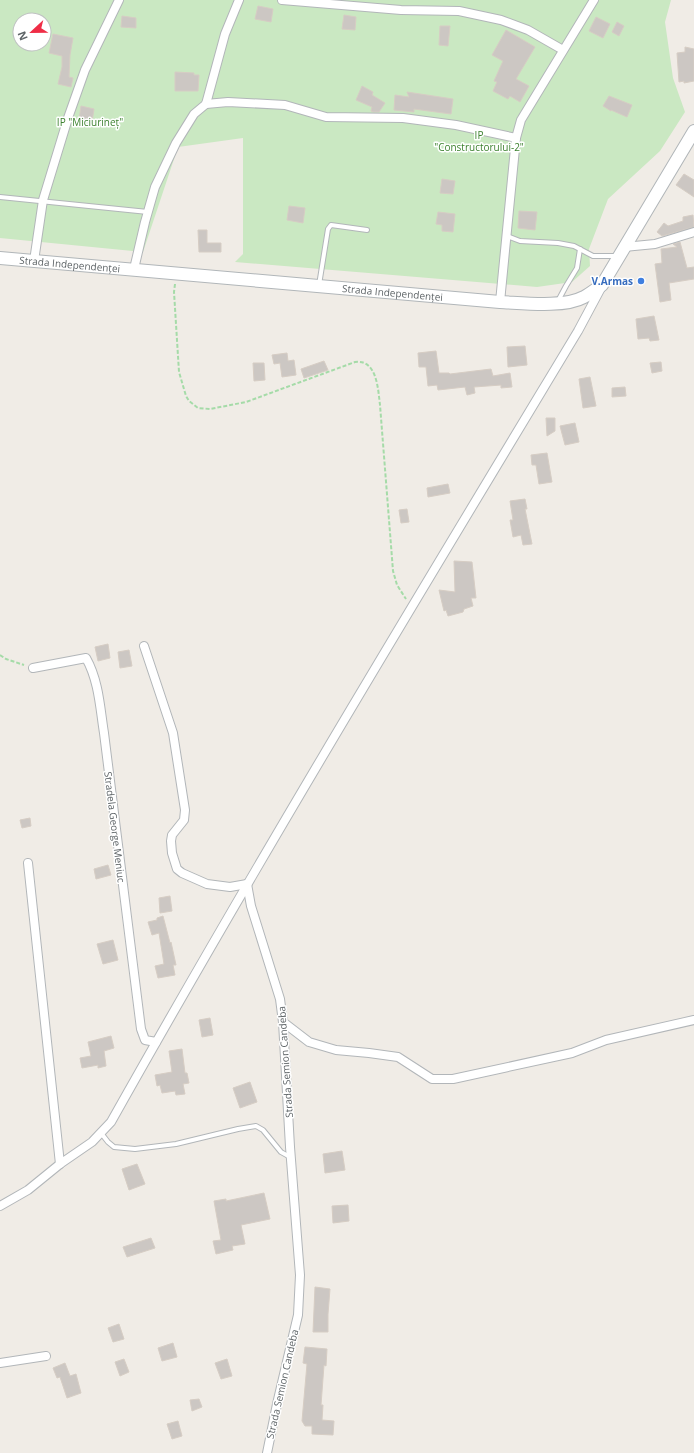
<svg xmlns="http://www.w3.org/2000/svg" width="694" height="1453" font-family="'Open Sans',sans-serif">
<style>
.green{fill:#cae8c2;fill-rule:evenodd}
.building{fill:#ccc7c3;stroke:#d6cdc4}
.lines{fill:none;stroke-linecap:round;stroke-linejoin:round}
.service-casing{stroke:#b2b6b9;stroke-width:6}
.minor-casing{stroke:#b2b6b9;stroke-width:10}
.secondary-casing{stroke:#b1b6b9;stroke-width:14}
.path{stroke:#a5dba8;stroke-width:2;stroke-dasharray:4 2;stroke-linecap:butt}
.service{stroke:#fff;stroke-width:4}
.minor{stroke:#fff;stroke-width:8}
.secondary{stroke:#fff;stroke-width:12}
.shop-dot{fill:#3f7fe0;stroke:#fff;stroke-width:1.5}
.labels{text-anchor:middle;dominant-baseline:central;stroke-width:3;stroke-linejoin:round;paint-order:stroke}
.park-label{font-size:10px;fill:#3e8231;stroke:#fff}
.street-label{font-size:10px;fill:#5e6467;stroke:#fff}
.shop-label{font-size:10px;font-weight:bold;fill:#366cbe;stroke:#fff;text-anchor:end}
</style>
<rect width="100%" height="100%" fill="#f0ece6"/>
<path class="green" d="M0 0H671L665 22 673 78 685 112 660 151 608 199 589 249 590 266 572 282 537 287 235 262 243 254V138L178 147 143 252 0 238ZM20 20H44V44H20Z"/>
<g class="building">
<polygon points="258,6 273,9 271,22 255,19"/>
<polygon points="344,15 356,17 355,30 342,29"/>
<polygon points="122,16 136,18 136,28 121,27"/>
<polygon points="596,17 610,24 603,38 589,31"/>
<polygon points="617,22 624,26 619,36 612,32"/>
<polygon points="440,26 450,26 448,46 439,45"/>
<polygon points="506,30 535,47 516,79 529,86 520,102 510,96 508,99 493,91 497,82 494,81 503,61 492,55"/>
<polygon points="53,34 73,38 70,55 69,77 73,78 71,87 58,84 62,67 62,56 49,53"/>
<polygon points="685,47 694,49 694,81 684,83 684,81 679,82 677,53 685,52"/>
<polygon points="175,72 194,73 194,75 199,75 198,91 175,91"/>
<polygon points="362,86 373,92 372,95 385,103 379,112 373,112 371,111 372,107 356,100"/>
<polygon points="407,92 453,99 451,114 414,109 414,112 394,110 395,95 409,97"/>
<polygon points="609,96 632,105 627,117 611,110 611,111 603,106"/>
<polygon points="81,106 94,109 92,122 79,120"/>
<polygon points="684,174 694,180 694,197 676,185"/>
<polygon points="442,179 455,181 453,194 440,193"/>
<polygon points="289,206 305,208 303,223 287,220"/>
<polygon points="519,211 537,212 535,230 518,228"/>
<polygon points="438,212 455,214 453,232 442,231 442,225 436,224"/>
<polygon points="693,215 694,227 662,236 657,232 664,223 668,226 683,221 683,217"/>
<polygon points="198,230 207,230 207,243 221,243 221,252 199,252"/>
<polygon points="680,242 687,268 694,267 694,279 669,283 671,300 660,302 655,264 662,263 661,249 677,247 673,244"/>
<polygon points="654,316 659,340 650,341 649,338 638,339 636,319"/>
<polygon points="525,346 527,365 508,367 507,347"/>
<polygon points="436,351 439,373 449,373 450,374 491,369 493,376 510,373 512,387 501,388 501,385 474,387 475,393 467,395 465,387 438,390 437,385 428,386 426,367 419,367 418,353"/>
<polygon points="287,353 288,361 294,360 296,375 282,377 280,363 274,364 272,355"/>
<polygon points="324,361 328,370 304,378 301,369"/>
<polygon points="661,362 662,371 652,373 650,363"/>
<polygon points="253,363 264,363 265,380 254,381"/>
<polygon points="590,377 596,406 583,408 579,379"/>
<polygon points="625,387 626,396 612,397 612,388"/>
<polygon points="546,418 555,418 555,431 547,436"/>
<polygon points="575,423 579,442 565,445 560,426"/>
<polygon points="547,453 552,482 539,484 536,465 532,465 531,455"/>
<polygon points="448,484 450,493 428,497 427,488"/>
<polygon points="525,499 527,509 525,509 532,544 523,545 521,535 513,537 510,520 513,520 510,501"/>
<polygon points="407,509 409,522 401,523 399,510"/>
<polygon points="454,561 472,562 476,598 471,598 473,606 464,609 463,612 448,616 446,610 444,611 439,590 455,592"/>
<polygon points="108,644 110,658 98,661 95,647"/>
<polygon points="129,650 132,666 120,668 118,652"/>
<polygon points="30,818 31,826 22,828 20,820"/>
<polygon points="108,865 111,875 96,879 94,869"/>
<polygon points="170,896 172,911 160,913 159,898"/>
<polygon points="163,916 170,943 171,942 176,965 173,965 175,975 158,978 155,966 164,964 159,933 152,935 148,922 157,920 157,918"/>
<polygon points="113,940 118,960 103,964 97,944"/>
<polygon points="210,1018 213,1035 202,1037 199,1020"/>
<polygon points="111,1036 114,1048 104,1051 106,1066 98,1068 98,1065 82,1068 80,1058 91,1056 88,1042"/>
<polygon points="182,1049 185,1073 187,1073 189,1083 183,1084 185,1094 176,1095 175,1091 162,1093 160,1085 157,1086 155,1075 172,1072 169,1051"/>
<polygon points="250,1082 257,1102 240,1108 233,1088"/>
<polygon points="342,1151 345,1170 325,1173 323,1154"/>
<polygon points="137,1164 145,1184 129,1190 122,1169"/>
<polygon points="264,1193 270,1219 241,1225 245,1244 232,1246 233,1250 216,1254 213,1241 221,1240 214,1201 226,1199 226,1201"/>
<polygon points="348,1205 349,1221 333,1223 332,1206"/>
<polygon points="151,1238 155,1248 127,1257 123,1247"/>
<polygon points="315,1287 330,1289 328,1314 328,1332 313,1332"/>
<polygon points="119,1324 124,1339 113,1342 108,1328"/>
<polygon points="173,1343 177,1357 162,1361 158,1348"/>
<polygon points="305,1347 327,1349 326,1366 324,1365 321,1405 323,1405 322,1420 334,1421 333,1435 312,1434 312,1426 305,1426 302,1421 307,1364 303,1363"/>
<polygon points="124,1359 129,1372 120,1376 115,1362"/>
<polygon points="227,1359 232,1376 221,1379 215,1363"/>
<polygon points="65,1363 70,1376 76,1374 81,1393 67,1398 60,1377 57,1378 53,1368"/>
<polygon points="199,1399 202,1407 192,1411 190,1400"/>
<polygon points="178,1421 182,1436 172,1439 167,1424"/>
</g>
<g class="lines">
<g class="service-casing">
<g id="service">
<polyline points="0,197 148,212"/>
<polyline points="507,236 520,241 558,243 574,246 593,256 617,256"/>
<polyline points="319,285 328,229 331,225 367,230"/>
<polyline points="558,301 566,286 577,268 580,249"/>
<polyline points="101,1133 108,1142 114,1147 135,1149 176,1144 238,1129 256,1126 263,1130 281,1152 290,1157"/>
</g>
</g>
<g class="minor-casing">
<g id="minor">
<polyline points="282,0 401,10 459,11 501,20 528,30 563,50"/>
<polyline points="206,104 228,102 285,105 326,117 403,118 456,125 516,138"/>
<polyline points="624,247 655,244 694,232"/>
<polyline points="34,261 43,200 68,118 85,70 119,0"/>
<polyline points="134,269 145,222 155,187 176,143 194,114 206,104 225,34 239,0"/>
<polyline points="500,302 516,138 521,120 594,0"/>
<polyline points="144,646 173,733 185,810 184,820 172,835 171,841 172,853 177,869 182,873 207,884 230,887 247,884"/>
<path d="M33 668 86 658C99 681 100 708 104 733L141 1029 145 1040 156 1042"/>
<polyline points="28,863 60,1164"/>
<polyline points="247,884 251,906 280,999 283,1022 290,1147 300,1275 298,1315 277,1404 267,1453"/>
<polyline points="283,1022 309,1042 336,1050 369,1053 398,1057 432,1079 453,1079 572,1053 606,1040 694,1020"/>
<path d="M0 1206 28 1190 60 1164 92 1142 111 1122C261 855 420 593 578 331L601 288"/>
<polyline points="0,1363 46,1356"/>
</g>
</g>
<g class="secondary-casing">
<g id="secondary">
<path id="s1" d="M0 258 500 302C523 303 564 308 584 297 590 294 596 289 602 285L694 131"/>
</g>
</g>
<g class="path">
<path d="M175 284 174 292 179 372 186 396 189 401 198 408 210 409 246 402 355 362C377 359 378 389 380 405L393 571 397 585 406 599"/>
<polyline points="0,655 6,659 24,665"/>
</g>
<use href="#service" class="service"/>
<use href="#minor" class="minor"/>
<use href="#secondary" class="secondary"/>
</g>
<circle class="shop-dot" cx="641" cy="281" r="4"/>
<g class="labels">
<g class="park-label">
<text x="90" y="122">IP "Miciurineț"</text>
<text x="479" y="135">IP<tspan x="479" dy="12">"Constructorului-2"</tspan></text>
</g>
<g class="street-label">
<text stroke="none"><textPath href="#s1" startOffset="70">Strada Independenței</textPath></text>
<text stroke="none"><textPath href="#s1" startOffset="394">Strada Independenței</textPath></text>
<text transform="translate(115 827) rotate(83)">Stradela George Meniuc</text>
<text transform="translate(285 1062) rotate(-94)">Strada Semion Candeba</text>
<text transform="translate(282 1384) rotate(-77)">Strada Semion Candeba</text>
</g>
<g class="shop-label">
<text x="633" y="281">V.Armas</text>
</g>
</g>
<g transform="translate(32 32) rotate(248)"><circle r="19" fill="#ffffff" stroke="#bfc1c2"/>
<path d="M0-3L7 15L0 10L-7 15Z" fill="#ef2d46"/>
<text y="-6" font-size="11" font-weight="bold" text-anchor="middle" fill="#5e6467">N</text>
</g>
</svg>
